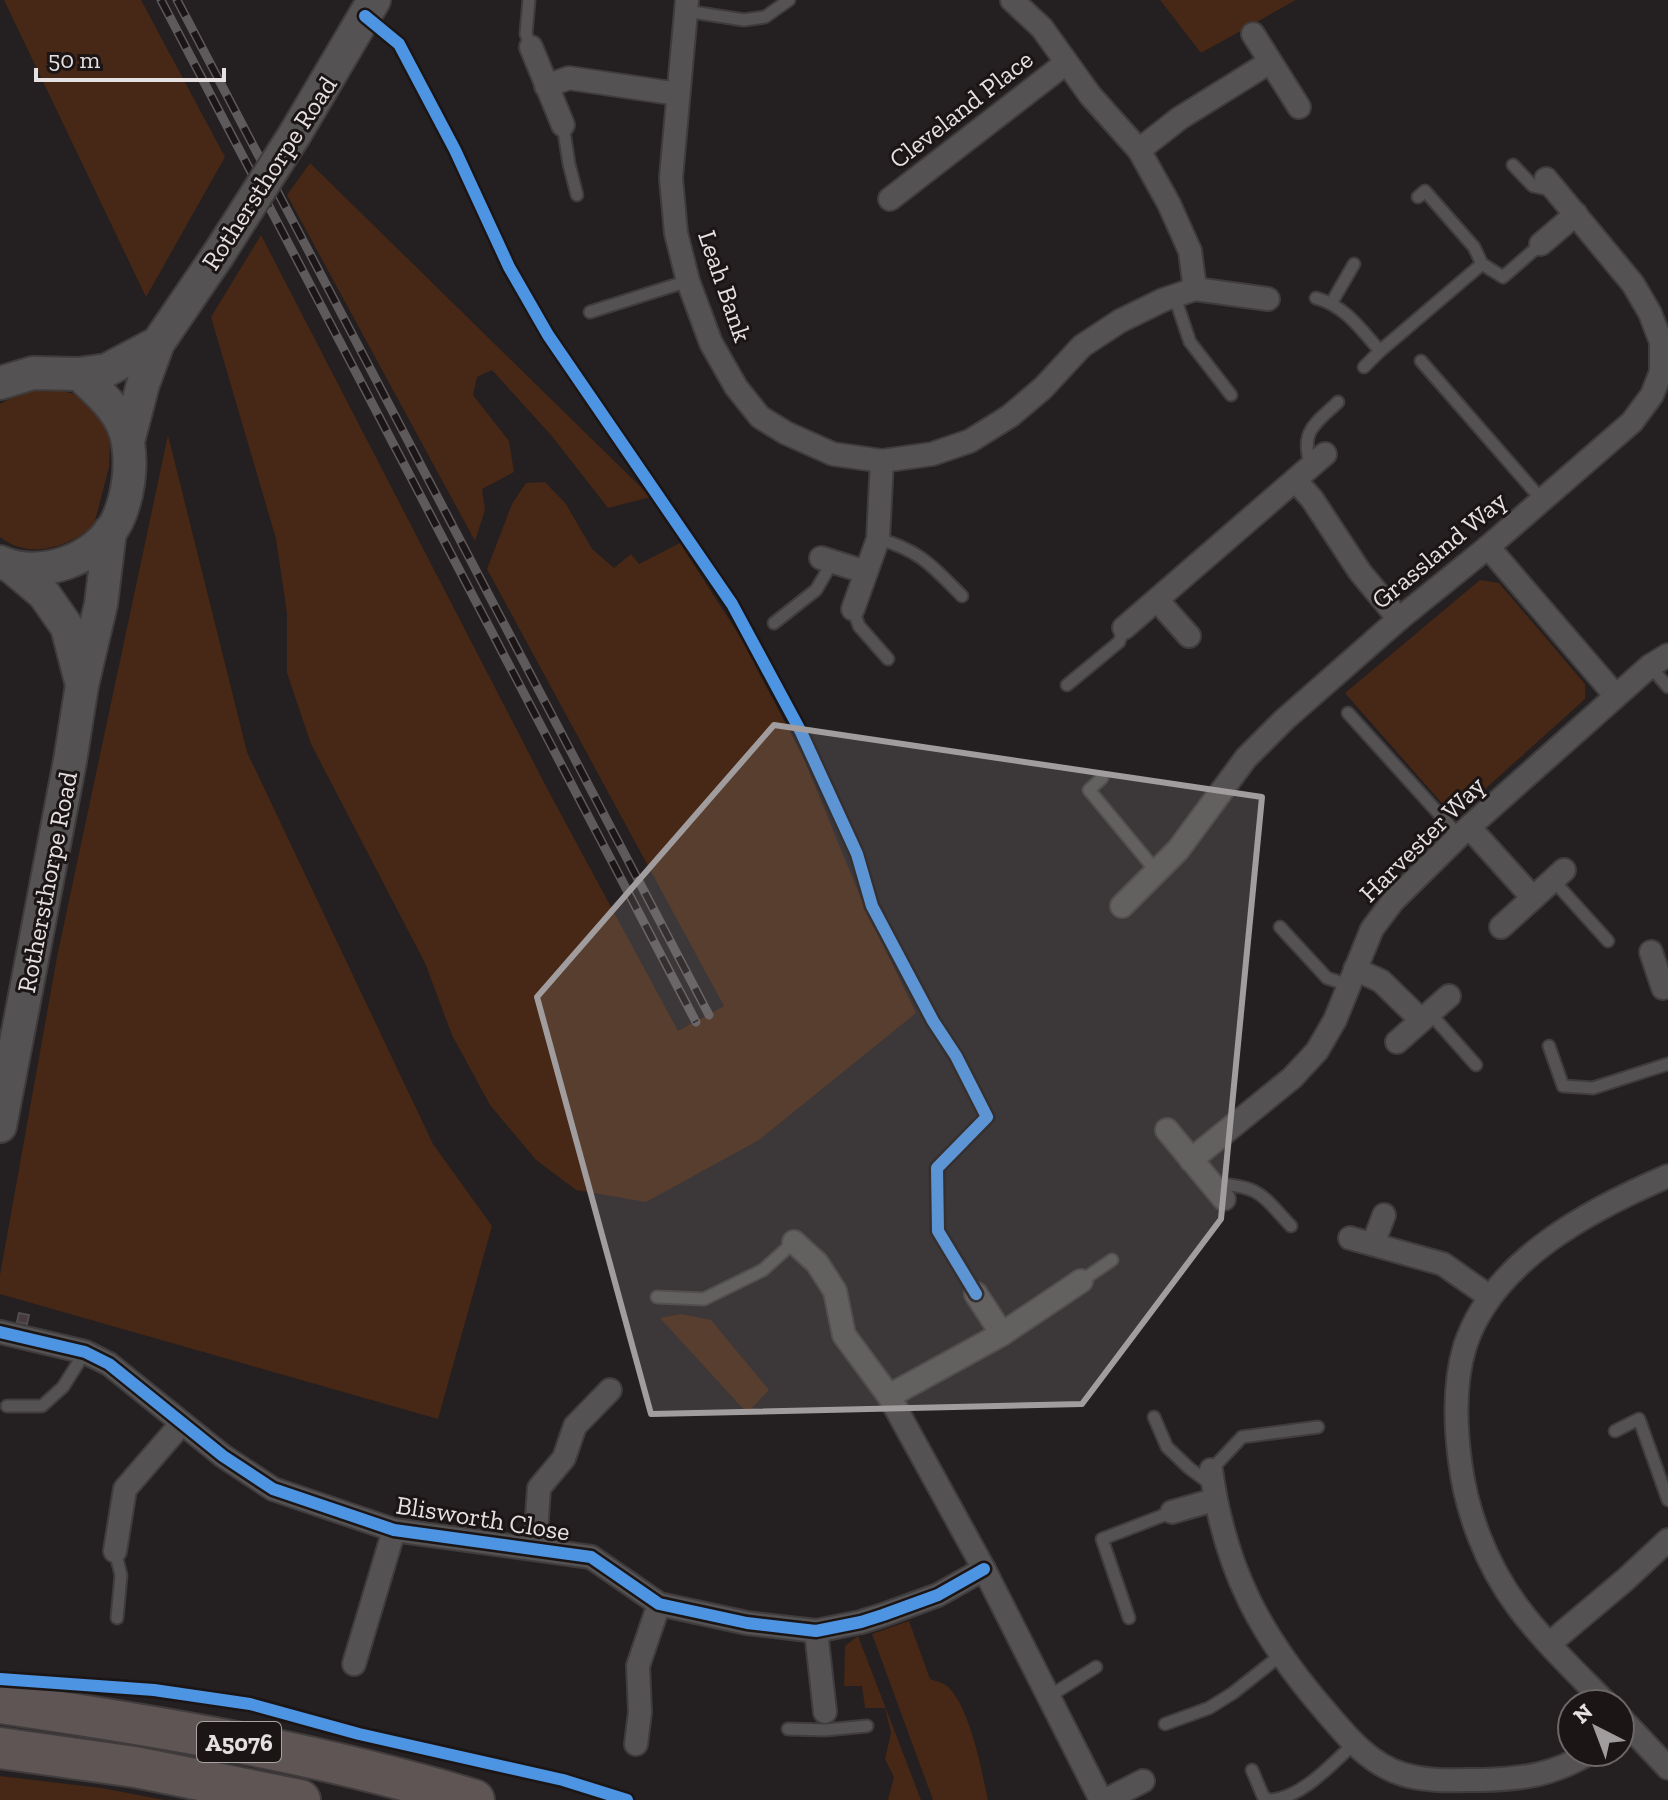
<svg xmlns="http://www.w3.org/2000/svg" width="1668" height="1800" font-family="'Zilla Slab',serif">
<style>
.green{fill:#472715}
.building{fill:#47393f;stroke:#514d4e;stroke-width:2}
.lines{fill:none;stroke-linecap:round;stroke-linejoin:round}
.lane-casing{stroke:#403c3d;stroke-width:15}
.street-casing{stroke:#403c3d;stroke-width:26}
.secondary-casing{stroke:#403c3d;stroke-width:36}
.highway-casing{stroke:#403c3d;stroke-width:44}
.lane{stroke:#545252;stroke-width:11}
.street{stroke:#545252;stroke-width:22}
.secondary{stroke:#545252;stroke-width:32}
.highway{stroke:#5f5554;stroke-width:40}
.rail-casing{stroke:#5e5a5c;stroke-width:9}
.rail{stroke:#1b1515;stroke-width:6;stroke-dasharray:18;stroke-linecap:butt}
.secondary-bridge-casing{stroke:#403c3d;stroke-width:36;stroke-linecap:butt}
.secondary-bridge{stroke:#545252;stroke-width:32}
.cycleway-casing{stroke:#1b1515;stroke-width:17}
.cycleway{stroke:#4d94e3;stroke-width:12}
.marked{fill:#a19c9d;fill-opacity:0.2;stroke:#a19c9d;stroke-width:6;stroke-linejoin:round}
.labels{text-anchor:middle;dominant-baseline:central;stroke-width:6;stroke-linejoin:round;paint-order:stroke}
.shield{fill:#1b1515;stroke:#a8a3a4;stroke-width:2}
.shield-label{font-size:24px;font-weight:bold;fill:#e5e0e1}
.street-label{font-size:26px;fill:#e5e0e1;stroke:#1b1515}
</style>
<rect width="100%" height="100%" fill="#241f20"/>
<g class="green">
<polygon points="4,0 141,0 225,157 146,297"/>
<polygon points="1160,0 1296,0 1201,53"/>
<polygon points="310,163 651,497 608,508 551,435 492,370 477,377 473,395 509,441 514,472 482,489 485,510 475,541 287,195"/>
<polygon points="261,235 550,794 678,1031 724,1006 487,569 512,504 526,483 545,482 566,504 592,549 614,568 631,554 639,564 680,543 741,638 803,757 865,908 916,1013 759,1140 646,1202 576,1190 536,1160 490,1105 452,1035 425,963 311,744 287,673 287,613 276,539 211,317"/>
<path d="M46 388 76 394 106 423 110 444 109 467 94 525C69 548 28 560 0 537V404L28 389Z"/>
<polygon points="168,435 247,752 433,1144 492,1226 438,1419 0,1294 0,1275 57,957"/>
<polygon points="1480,580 1499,583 1585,684 1585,699 1454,817 1345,693"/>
<polygon points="681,1314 711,1320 769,1390 747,1413 660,1318"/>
<path d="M909 1621 930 1679C935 1681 944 1683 947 1686 970 1706 982 1772 988 1800H933L872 1634Z"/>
<polygon points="858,1636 921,1800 888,1800 894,1777 885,1759 891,1733 885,1708 865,1708 862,1686 844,1686 845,1646"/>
<polygon points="0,1776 101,1788 165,1800 0,1800"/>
</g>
<polygon class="building" points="19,1313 29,1315 27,1324 17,1322"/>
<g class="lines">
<g class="lane-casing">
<g id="lane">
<polyline points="529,0 526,34 531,47"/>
<polyline points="686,11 744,20 765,17 789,0"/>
<polyline points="563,125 569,164 577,195"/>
<polyline points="1513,165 1533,186 1551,190"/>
<polyline points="1418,197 1425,191 1474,247 1482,264"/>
<polyline points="1174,295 1190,342 1231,395"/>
<path d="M1316 298C1345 306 1360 328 1380 351L1482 264 1503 277 1541 244"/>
<polyline points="1332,302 1354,264"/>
<polyline points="590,312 688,281"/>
<polyline points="1421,361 1542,500"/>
<polyline points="1364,367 1380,351"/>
<path d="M1311 467C1300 431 1313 426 1338 402"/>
<path d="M878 539C920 550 933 567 962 596"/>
<polyline points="853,609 859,626 888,659"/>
<polyline points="774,623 816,590 833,561"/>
<polyline points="1650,666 1668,687"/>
<polyline points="1067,685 1119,642 1124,628"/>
<polyline points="1348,713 1459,836"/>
<polyline points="1102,778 1089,790 1157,872"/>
<polyline points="1553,880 1608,941"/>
<polyline points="1280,927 1327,978 1349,985"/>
<polyline points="1429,1012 1476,1065"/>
<polyline points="1549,1046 1563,1086 1593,1088 1668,1064"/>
<polyline points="963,1140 937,1168 938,1231 976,1294"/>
<path d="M1212 1183C1261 1187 1259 1192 1291 1226"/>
<polyline points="1081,1281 1112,1260"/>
<polyline points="657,1297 704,1299 763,1270 794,1242"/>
<polyline points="7,1406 42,1406 63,1387 85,1352"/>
<polyline points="1154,1417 1167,1447 1189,1468 1212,1485"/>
<polyline points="1615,1431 1639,1419 1668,1500"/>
<polyline points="1211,1470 1242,1437 1318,1427"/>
<polyline points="115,1551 121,1575 117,1618"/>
<polyline points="1129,1618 1102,1539 1172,1512"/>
<polyline points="1048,1697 1096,1667"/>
<polyline points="1165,1724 1209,1708 1233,1693 1281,1655"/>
<polyline points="788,1729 825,1730 867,1726"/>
<polyline points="1252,1770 1263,1796 1269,1800"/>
<path d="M1272 1800C1304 1796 1330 1765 1354 1744"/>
</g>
</g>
<g class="street-casing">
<g id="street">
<polyline points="687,0 671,178 676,233 688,281 711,343 736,387 760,417 786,433 833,454 882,461 932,454 970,441 1010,416 1043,388 1082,346 1120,321 1163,300 1195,289 1268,299"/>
<polyline points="1012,0 1042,28 1090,95 1139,150 1169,204 1190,251 1195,289"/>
<polyline points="1253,34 1299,107"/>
<polyline points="531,47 563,125"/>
<polyline points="546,86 569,78 678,94"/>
<polyline points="1139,150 1180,118 1270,62"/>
<polyline points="890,199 1066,63"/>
<polyline points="1541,244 1576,214"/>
<polyline points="1296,481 1312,499 1360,572 1399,619"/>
<polyline points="1488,547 1616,696"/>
<polyline points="821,558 866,572"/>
<polyline points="1157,600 1189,636"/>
<polyline points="853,609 878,539 882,461"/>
<polyline points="1124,628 1325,454"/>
<polyline points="1469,827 1533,898"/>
<polyline points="1122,906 1178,850 1246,758 1284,720 1399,619 1488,547 1632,422 1652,395 1661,372 1661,342 1650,313 1633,284 1546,179"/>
<polyline points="1501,927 1564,870"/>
<polyline points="1651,952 1663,988"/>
<polyline points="1355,969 1381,981 1420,1019"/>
<polyline points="1397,1042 1449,996"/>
<polyline points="1167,1130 1224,1199"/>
<polyline points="1191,1160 1292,1078 1317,1051 1335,1020 1372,929 1393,901 1459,836 1650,666 1668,655"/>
<polyline points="1350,1238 1443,1264 1490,1297"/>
<polyline points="794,1242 817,1263 835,1291 844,1335 889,1396 984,1569 1101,1800"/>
<polyline points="1373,1244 1384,1215"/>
<polyline points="976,1294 1002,1334"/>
<polyline points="0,1332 85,1352 109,1364 223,1456 273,1489 394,1530 591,1557 659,1604 747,1623 816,1631 861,1622 883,1615 938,1595 984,1569"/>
<polyline points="889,1396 1002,1334 1081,1281"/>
<path d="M1211 1470C1225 1571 1261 1637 1327 1713 1348 1738 1370 1764 1402 1774 1427 1782 1455 1780 1481 1780 1523 1779 1554 1775 1591 1752"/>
<polyline points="1172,1512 1214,1500"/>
<polyline points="535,1547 539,1488 564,1458 575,1426 610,1390"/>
<polyline points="115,1551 125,1489 182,1423"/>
<polyline points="816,1631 825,1712"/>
<polyline points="1549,1644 1625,1580 1668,1540"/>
<polyline points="354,1664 394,1530"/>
<path d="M1607 1704C1576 1672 1543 1641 1517 1606 1486 1564 1466 1511 1460 1461 1455 1423 1454 1382 1465 1346 1493 1260 1591 1209 1668 1176"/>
<polyline points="1620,1717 1668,1768"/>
<polyline points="636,1744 640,1712 638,1666 659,1604"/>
<polyline points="1106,1800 1143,1781"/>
</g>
</g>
<g class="secondary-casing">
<g id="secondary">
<polyline points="295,134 374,0"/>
<polyline points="79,374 107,370 158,343"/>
<path d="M0 383 33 373 79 374C99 393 124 413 128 443 132 468 128 498 117 521 97 560 40 580 0 562"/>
<polyline points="128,441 143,384 158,343 218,255"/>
<polyline points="13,568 44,594 67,627 81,681"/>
<polyline points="0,1126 70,761 82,685 101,604 110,531"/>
</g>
</g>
<g class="highway-casing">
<g id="highway">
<path d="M0 1703C160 1726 319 1753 474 1800"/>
<polyline points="0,1748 135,1767 300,1800"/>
</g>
</g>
<use href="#lane" class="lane"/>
<use href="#street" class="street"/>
<use href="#secondary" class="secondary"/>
<use href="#highway" class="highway"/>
<g class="rail-casing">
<g id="rail">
<polyline points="161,0 696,1022"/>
<polyline points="177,0 709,1015"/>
</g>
</g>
<use href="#rail" class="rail"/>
<g class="secondary-bridge-casing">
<polyline id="secondary-bridge" points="218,255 295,134"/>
</g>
<use href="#secondary-bridge" class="secondary-bridge"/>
<g class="cycleway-casing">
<g id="cycleway">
<polyline points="365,16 399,44 455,150 509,267 548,335 732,604 801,732 857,854 872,906 933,1021 956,1056 987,1117 937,1168 938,1231 976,1294"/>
<polyline points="0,1332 85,1352 109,1364 223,1456 273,1489 394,1530 591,1557 659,1604 747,1623 816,1631 861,1622 883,1615 938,1595 984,1569"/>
<polyline points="0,1679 154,1690 250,1704 359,1734 563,1780 627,1800"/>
</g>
</g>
<use href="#cycleway" class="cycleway"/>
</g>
<path class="marked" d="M774 725 1262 797 1221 1219 1082 1404 651 1414 537 997Z"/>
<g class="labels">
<rect class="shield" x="197" y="1722" width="84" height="40" rx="6"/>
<g class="shield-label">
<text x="239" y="1742">A5076</text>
</g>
<g class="street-label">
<text transform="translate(961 109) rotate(-38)">Cleveland Place</text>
<text transform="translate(269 173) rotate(-57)">Rothersthorpe Road</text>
<text transform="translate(725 286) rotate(71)">Leah Bank</text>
<text transform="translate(1439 550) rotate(-40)">Grassland Way</text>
<text transform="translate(1422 839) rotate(-45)">Harvester Way</text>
<text transform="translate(47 882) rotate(-79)">Rothersthorpe Road</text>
<text transform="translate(483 1518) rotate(9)">Blisworth Close</text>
</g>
</g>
<g transform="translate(1596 1728) rotate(318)"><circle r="38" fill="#1b1515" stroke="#6c6667" stroke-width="2"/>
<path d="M0-6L14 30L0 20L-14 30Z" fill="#a19c9d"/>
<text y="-12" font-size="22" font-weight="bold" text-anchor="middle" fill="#e5e0e1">N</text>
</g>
<path d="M36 68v12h188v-12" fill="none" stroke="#e5e0e1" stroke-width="4"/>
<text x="48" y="68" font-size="24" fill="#e5e0e1" stroke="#1b1515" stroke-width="6" paint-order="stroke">50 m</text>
</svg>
